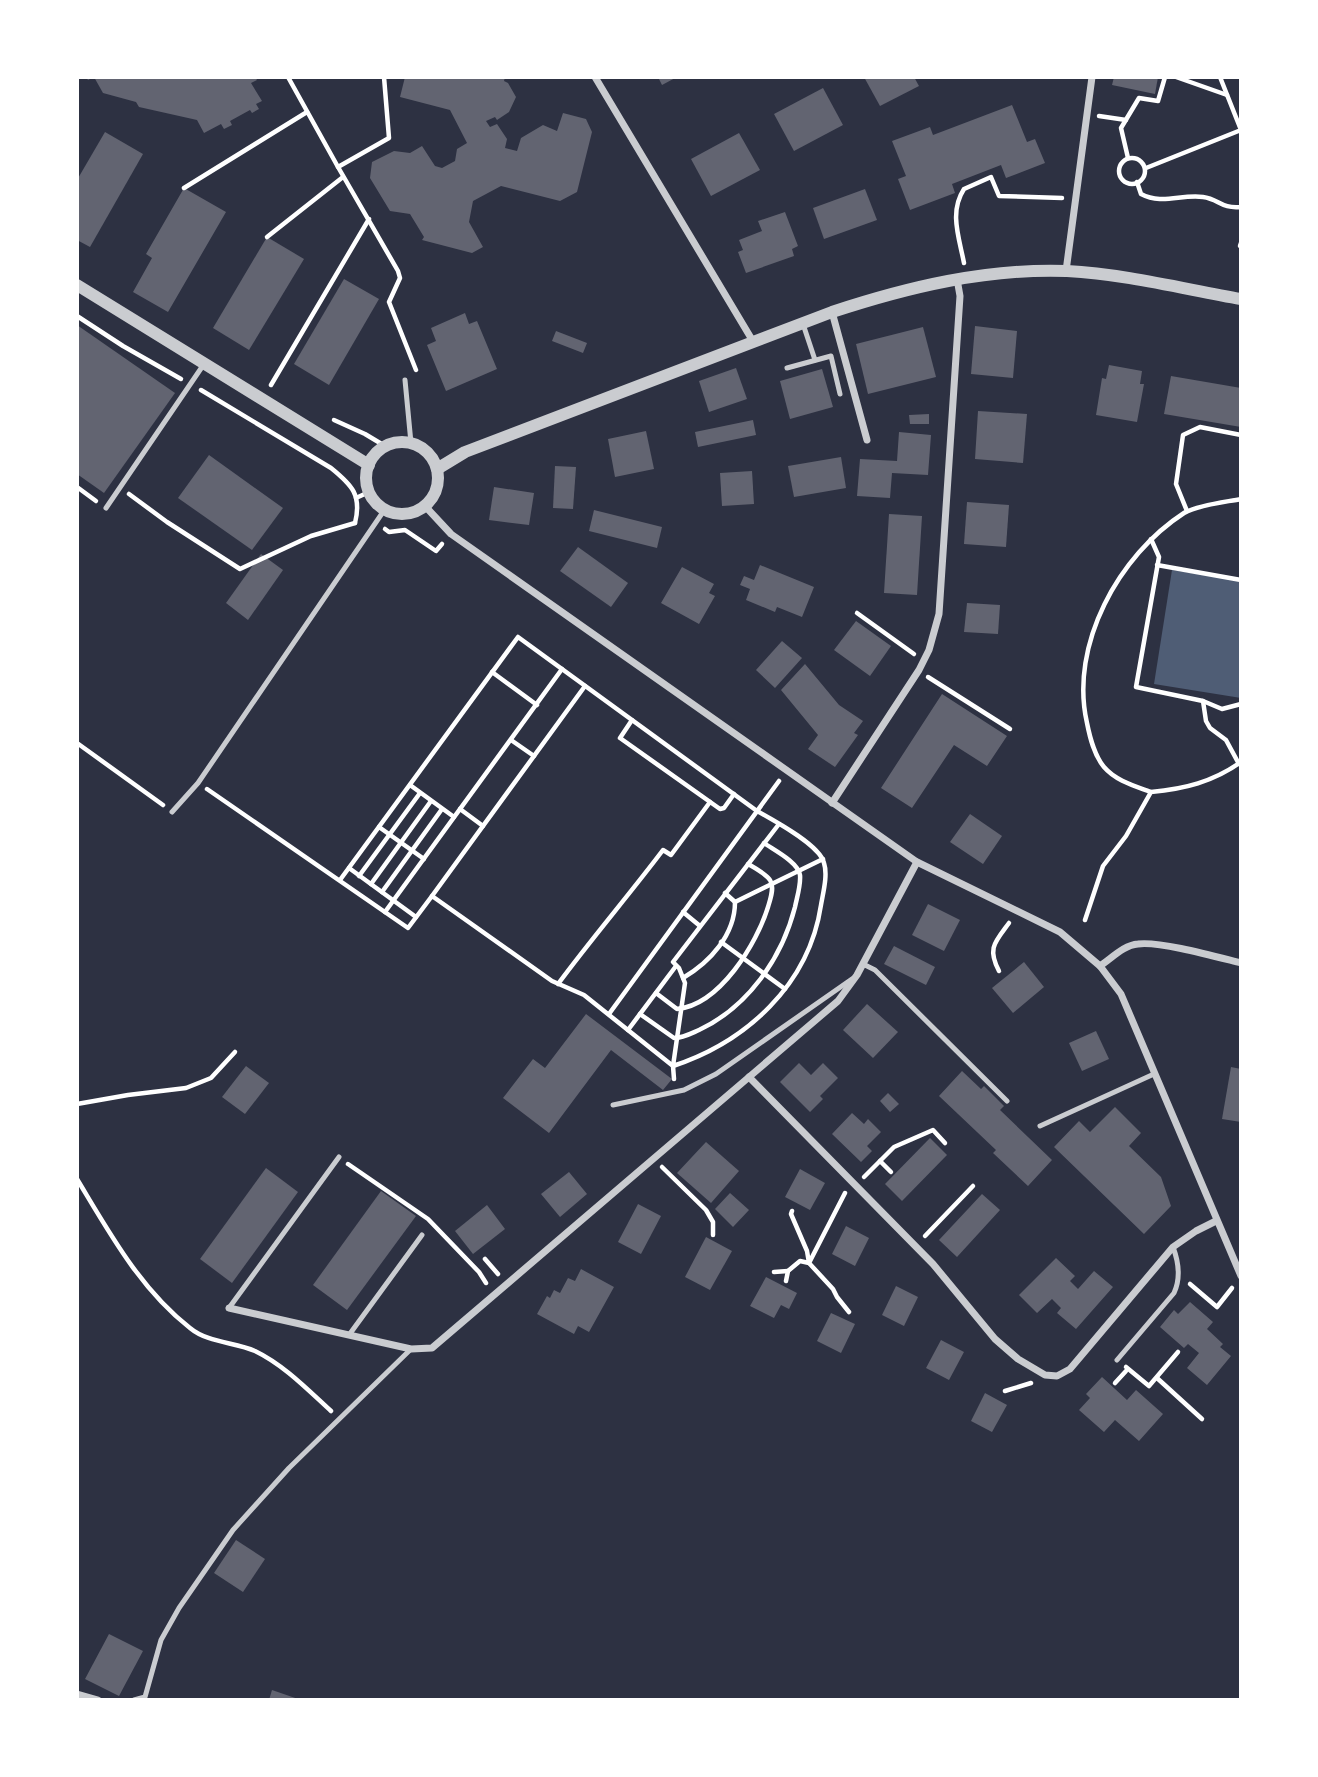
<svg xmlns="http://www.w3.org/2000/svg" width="1318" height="1777" font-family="Figtree,sans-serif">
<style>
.water{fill:#4f5d75}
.building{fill:#626471}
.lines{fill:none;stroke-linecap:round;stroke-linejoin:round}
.path{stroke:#fff;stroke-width:4.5}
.service{stroke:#caccd0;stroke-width:5}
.minor{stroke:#caccd0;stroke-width:7}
.tertiary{stroke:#caccd0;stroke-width:12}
</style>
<rect width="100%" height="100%" fill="#2d3142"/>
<polygon class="water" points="1172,570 1241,581 1241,698 1154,684"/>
<g class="building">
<polygon points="86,77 255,77 257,80 251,83 262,101 256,104 259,109 252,113 250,110 230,121 232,125 224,129 221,124 204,133 197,120 139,107 136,102 103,93 94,77 88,80"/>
<polygon points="405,77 505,77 504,81 508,83 516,97 509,112 497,120 495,117 486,121 490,127 497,124 507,139 505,148 517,151 521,138 543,125 557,131 563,113 586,119 592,132 577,192 560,201 501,186 473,201 469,222 483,247 472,253 422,240 424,237 410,214 390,211 370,178 372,162 394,151 410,153 422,146 435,166 442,168 455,161 457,149 467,143 450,110 400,97"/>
<polygon points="658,77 677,77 662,85"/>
<polygon points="864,77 914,77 919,86 880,106"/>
<polygon points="1114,77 1158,77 1155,94 1112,85"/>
<polygon points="823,88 843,125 794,151 774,114"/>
<polygon points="1012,105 1027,142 1035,139 1045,163 1006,178 1001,165 952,184 955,193 910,210 898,179 906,176 892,141 930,127 933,135"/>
<polygon points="105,132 143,154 90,247 77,240 77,180"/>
<polygon points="739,133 760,170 711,196 691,159"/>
<polygon points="184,188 226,212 168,312 133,292 152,258 146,254"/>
<polygon points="865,189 877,220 824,239 813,208"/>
<polygon points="785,212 798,246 792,249 794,256 746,273 738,252 743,250 739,240 762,231 758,221"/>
<polygon points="267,237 304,259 249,350 213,328"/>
<polygon points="344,279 379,299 329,385 294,364"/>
<polygon points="465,313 469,324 477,321 497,369 446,391 427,345 436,341 431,328"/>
<polygon points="77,325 175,393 104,493 77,474"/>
<polygon points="975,326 1017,331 1013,378 971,374"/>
<polygon points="923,327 936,377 868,394 856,344"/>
<polygon points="556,331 587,343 583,353 552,341"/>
<polygon points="1109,365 1142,371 1140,384 1144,384 1137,422 1096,415 1102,378 1106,379"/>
<polygon points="736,368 747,399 709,412 699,381"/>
<polygon points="822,369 833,407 790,419 780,381"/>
<polygon points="1171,376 1241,388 1241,427 1164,414"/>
<polygon points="978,411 1027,414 1023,463 975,459"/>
<polygon points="929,414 929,424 910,424 909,415"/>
<polygon points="753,420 756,435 698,447 695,432"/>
<polygon points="646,431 654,469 615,477 608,439"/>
<polygon points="899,432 931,435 928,475 892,473 890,498 857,496 860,459 897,461"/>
<polygon points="209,455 283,508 252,550 178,498"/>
<polygon points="841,457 846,488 794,497 788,466"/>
<polygon points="555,466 576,467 573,509 553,508"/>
<polygon points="752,471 754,504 722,506 720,473"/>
<polygon points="494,487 534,493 529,525 489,520"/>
<polygon points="967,502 1009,505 1006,547 964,544"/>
<polygon points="594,510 662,527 657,548 589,531"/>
<polygon points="889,514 922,516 917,595 884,593"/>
<polygon points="578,547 628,583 611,607 560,571"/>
<polygon points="261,554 283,570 248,620 226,603"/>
<polygon points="760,565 814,587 802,617 777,607 775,612 746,600 750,589 740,585 744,576 754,580"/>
<polygon points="682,567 714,584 709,593 715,596 699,624 661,603"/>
<polygon points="967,603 1000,605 998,634 964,632"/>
<polygon points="856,621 891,646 870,676 834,650"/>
<polygon points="782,641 802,658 775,688 756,670"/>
<polygon points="805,664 839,705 863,721 854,733 858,735 835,767 808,749 818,735 781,690"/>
<polygon points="942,694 1007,736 987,766 954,745 912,808 881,788"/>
<polygon points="970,814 1002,836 983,864 950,842"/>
<polygon points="928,904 960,920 944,951 912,935"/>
<polygon points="894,946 935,967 926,985 884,964"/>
<polygon points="1024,962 1044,987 1013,1013 992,988"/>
<polygon points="867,1004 898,1032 873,1058 843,1030"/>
<polygon points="586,1014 672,1079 663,1090 611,1050 549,1133 503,1098 533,1059 545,1068"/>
<polygon points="1096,1031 1109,1059 1082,1071 1069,1043"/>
<polygon points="799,1063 811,1075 823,1063 838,1078 820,1096 823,1099 810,1112 780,1082"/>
<polygon points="246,1066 269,1083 245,1114 222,1097"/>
<polygon points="1231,1067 1241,1069 1241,1122 1222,1119"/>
<polygon points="962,1071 981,1089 984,1086 1004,1106 1000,1110 1052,1160 1028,1186 993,1153 996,1150 939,1096"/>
<polygon points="888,1093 899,1104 890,1112 880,1101"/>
<polygon points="1115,1107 1141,1133 1129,1146 1161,1177 1171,1206 1144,1234 1054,1147 1079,1121 1090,1132"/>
<polygon points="852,1113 864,1124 868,1119 881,1132 867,1146 872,1151 861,1162 832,1134"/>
<polygon points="930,1138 947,1155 902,1201 885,1184"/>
<polygon points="706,1142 739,1171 711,1203 677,1173"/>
<polygon points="266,1168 298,1192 232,1283 200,1259"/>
<polygon points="800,1169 825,1183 810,1210 785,1197"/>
<polygon points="569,1172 587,1194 560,1217 541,1194"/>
<polygon points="381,1191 416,1216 347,1310 313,1285"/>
<polygon points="730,1193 749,1210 733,1227 715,1209"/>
<polygon points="982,1194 1000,1210 957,1257 939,1240"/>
<polygon points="638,1204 661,1216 641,1254 618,1242"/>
<polygon points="487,1205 505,1229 473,1254 455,1231"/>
<polygon points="846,1226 869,1238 855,1266 832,1254"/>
<polygon points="706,1237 732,1251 710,1290 685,1277"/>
<polygon points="1056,1258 1075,1276 1070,1281 1078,1289 1094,1271 1113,1287 1076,1329 1057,1313 1061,1308 1052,1299 1037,1313 1019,1295"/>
<polygon points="581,1269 614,1287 589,1332 578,1326 574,1334 537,1314 547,1296 550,1298 554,1290 560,1293 568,1278 575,1281"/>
<polygon points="766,1277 797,1293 789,1309 781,1305 774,1318 750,1306"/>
<polygon points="896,1286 918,1297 904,1326 882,1315"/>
<polygon points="1190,1302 1213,1322 1207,1329 1223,1344 1220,1347 1231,1356 1207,1385 1187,1368 1199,1353 1188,1344 1184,1348 1160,1327 1174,1310 1178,1314"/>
<polygon points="831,1313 855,1324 841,1353 817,1341"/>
<polygon points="941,1340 964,1352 949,1380 926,1368"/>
<polygon points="1102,1377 1127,1400 1136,1390 1163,1414 1139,1441 1115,1420 1104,1432 1079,1410 1090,1398 1086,1394"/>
<polygon points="985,1393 1007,1405 992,1432 971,1421"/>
<polygon points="236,1540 265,1559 243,1592 214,1573"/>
<polygon points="109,1634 143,1651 119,1696 85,1679"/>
<polygon points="272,1690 301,1700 269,1700"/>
</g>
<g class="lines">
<g class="path">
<polyline points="288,77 338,167 389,138 384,77"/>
<polyline points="1176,77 1227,95"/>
<polyline points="1099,116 1126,120"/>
<polyline points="1128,158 1121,128 1139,98 1158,101 1165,77"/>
<circle cx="1132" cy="171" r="13"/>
<polyline points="338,167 398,271 400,278 389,302 416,370"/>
<polyline points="1146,168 1241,130 1220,77"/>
<path d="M1137 182 1141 194C1162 205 1181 194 1203 197 1219 199 1221 209 1241 207"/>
<polyline points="184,188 307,112"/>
<polyline points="267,237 343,177"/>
<polyline points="1240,246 1241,243"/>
<path d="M964 263C959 237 949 212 964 189L991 177 999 196 1062 198"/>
<polyline points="77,316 123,346 181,379"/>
<polyline points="271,385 369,219"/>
<path d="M201 390 331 468C352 485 362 495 355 523"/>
<polyline points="334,420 365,434 385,446"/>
<polyline points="77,487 96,501"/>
<polyline points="129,494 167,522 240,569 311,536 355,523"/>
<polyline points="356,498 369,492"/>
<polyline points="1187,511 1176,484 1183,435 1200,427 1241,435"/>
<polyline points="385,529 389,532 405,530 436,551 442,544"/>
<polyline points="1151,539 1159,557 1136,687 1203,701 1206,721 1210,728 1226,740 1239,764"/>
<polyline points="1157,565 1241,580"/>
<polyline points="857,613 914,654"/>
<polyline points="492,672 537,705"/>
<polyline points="928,677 1010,729"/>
<polyline points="1203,701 1222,709 1241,704"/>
<polyline points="632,720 620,738 720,809 724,808 734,794"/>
<polyline points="511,740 534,756"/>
<polyline points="77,743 163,805"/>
<polyline points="410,785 454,817"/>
<polyline points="207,789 408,928 432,896 552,981 584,995 673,1066 674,1079"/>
<path d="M1151 792C1135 786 1116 781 1104 767 1094 755 1090 738 1087 723 1069 645 1119 555 1184 513 1197 505 1226 502 1241 499"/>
<polyline points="460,809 483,826"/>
<polyline points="379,827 424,859"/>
<polyline points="349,868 416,917"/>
<polyline points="359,876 420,793"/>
<path d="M340 880 518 637 757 811C773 820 820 845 824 863 828 875 823 893 821 905 809 985 746 1042 673 1066L685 983 679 968 673 962 779 824"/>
<polyline points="371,884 431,801"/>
<polyline points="382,892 442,809"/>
<polyline points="725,893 735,902 823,859"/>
<polyline points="432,896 585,686"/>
<polyline points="385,912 562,669"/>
<polyline points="683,912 700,926"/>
<path d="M1085 920 1103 866 1126 836 1151 792C1184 789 1213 782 1241 762"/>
<polyline points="721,942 785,989"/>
<path d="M999 971C987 948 995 942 1009 923"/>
<path d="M683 978C710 962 735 935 735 902"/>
<path d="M558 984C592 938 629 895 663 850L671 855 710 802"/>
<path d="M656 993 677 1009C720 1005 757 943 768 907 770 900 775 887 770 880 766 874 755 868 748 864"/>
<polyline points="609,1014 779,781"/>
<path d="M640 1014 674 1038C683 1038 690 1034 699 1030 748 1007 782 958 795 907 797 897 801 885 800 875 798 862 774 850 764 843"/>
<polyline points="628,1030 676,966"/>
<polyline points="77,1104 128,1095 186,1088 211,1078 235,1052"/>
<polyline points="880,1161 891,1172"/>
<polyline points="348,1164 428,1219 479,1272 486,1283"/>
<polyline points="662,1167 706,1210 713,1222 713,1235"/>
<polyline points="864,1177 894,1147 933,1130 945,1143"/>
<path d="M77 1179C109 1232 140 1289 190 1328 208 1343 235 1342 255 1351 284 1365 308 1390 331 1411"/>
<polyline points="845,1193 809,1263 833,1289 837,1297 849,1312"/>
<polyline points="925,1236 973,1186"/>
<polyline points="485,1259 498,1274"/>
<polyline points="774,1272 788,1271"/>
<polyline points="786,1281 788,1271 800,1261 809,1263 807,1251 791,1214 792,1211"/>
<polyline points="1190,1284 1217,1307 1232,1288"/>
<polyline points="1126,1367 1149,1386 1178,1352"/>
<polyline points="1157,1378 1202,1419"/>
<polyline points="1115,1383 1126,1371"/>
<polyline points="1005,1391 1031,1383"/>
</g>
<g class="service">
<polyline points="803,324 815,360"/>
<polyline points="787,368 831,356 840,394"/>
<polyline points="405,380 411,443"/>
<polyline points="106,508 204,364"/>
<polyline points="172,812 198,783 385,509"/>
<polyline points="863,964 875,970 1007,1101"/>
<polyline points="613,1105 684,1090 716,1074 852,979"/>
<polyline points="1040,1126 1154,1074"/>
<polyline points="229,1308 339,1157"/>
<polyline points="349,1335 422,1235"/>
<path d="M1117 1360 1174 1293C1181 1278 1179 1263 1173 1247"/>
<polyline points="134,1700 145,1697 161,1640 179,1608 233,1530 289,1468 411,1349"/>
</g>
<g class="minor">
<polyline points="595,77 754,343"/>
<polyline points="1066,271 1092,77"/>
<polyline points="832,312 867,440"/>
<polyline points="425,506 451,534 917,862 1060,932 1100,966 1121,994 1241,1276"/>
<polyline points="832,803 919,670 929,650 939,614 960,296 957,279"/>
<path d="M1100 966C1112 958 1124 945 1138 944 1160 941 1217 957 1241 963"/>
<polyline points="749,1077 933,1264 995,1339 1018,1359 1045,1375 1057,1376 1070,1369 1173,1247 1196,1231 1216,1221"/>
<polyline points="229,1308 411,1349 432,1348 838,1001 857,975 917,862"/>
<polyline points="77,1694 98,1700"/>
</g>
<g class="tertiary">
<polyline points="77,285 369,465"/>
<circle cx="402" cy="478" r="36"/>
<path d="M437 469 465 452 832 312C908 287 987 268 1067 271 1125 274 1184 289 1241 299"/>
</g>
</g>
<rect width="1318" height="1777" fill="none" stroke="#ffffff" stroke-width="158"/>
</svg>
